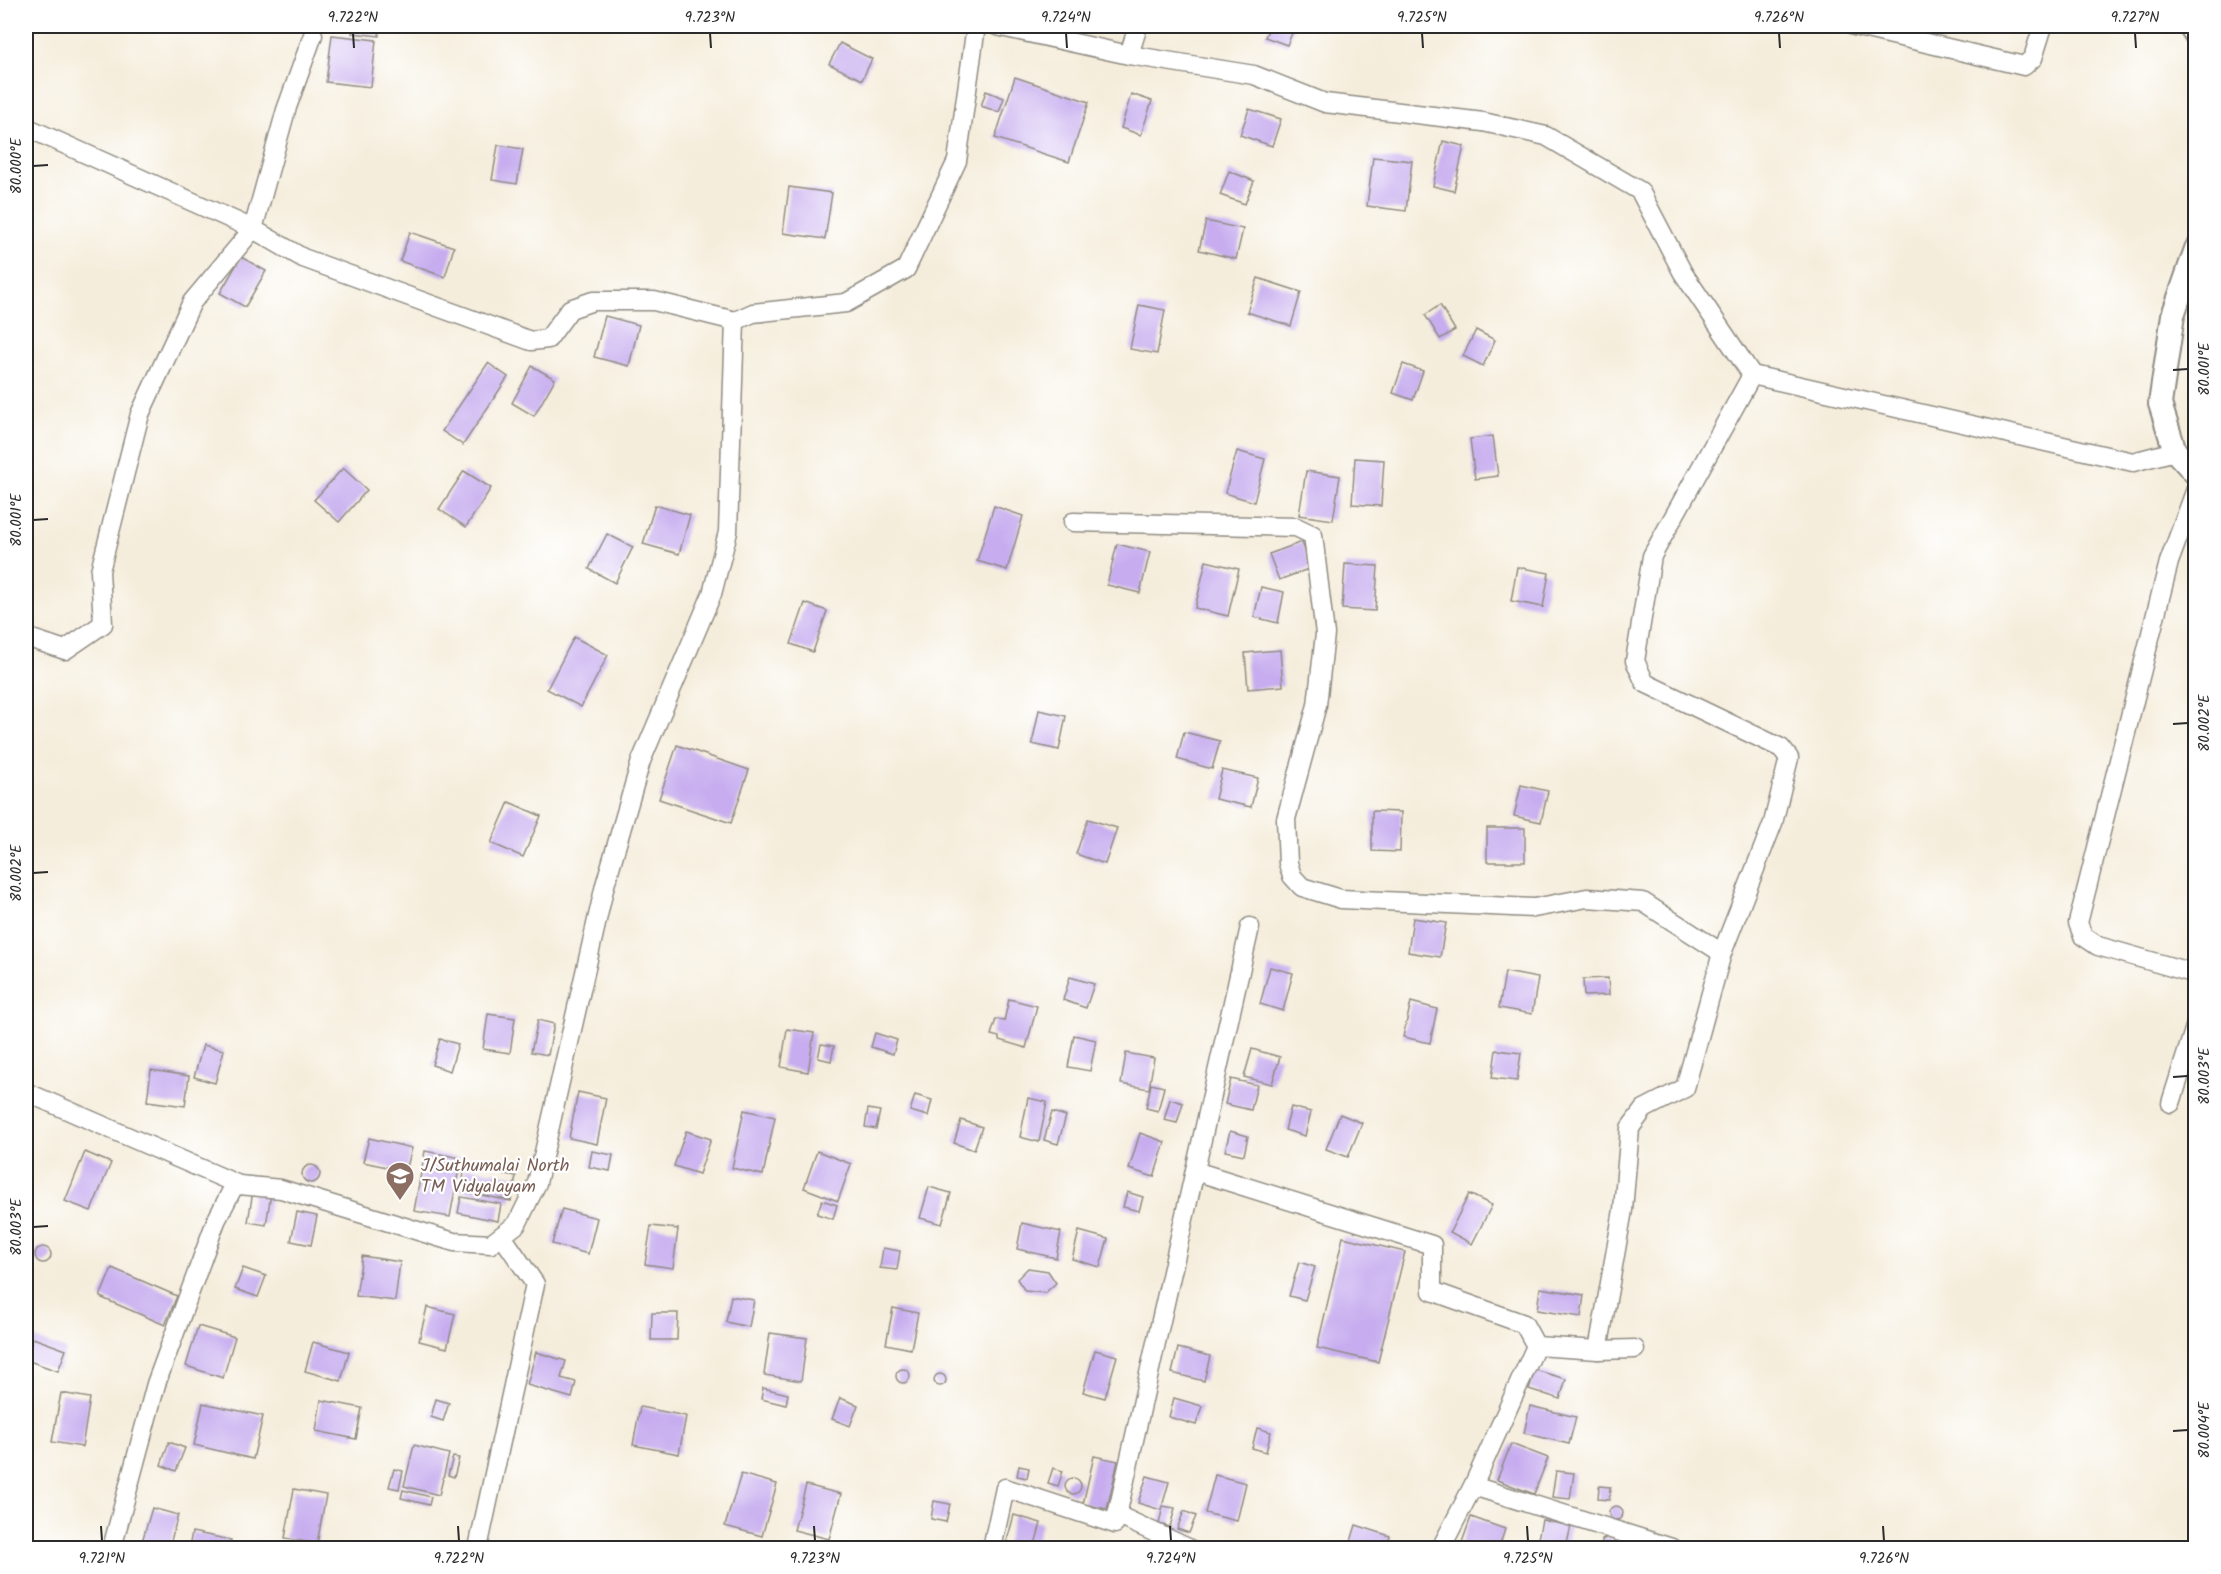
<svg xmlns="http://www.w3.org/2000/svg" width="2221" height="1574" font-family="Kalam,sans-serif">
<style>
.building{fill:#c7adef}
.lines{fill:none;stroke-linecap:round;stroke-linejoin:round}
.minor-casing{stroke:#908c83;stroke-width:21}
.tertiary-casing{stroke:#908c83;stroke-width:26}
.minor{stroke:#fff;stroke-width:18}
.tertiary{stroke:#fff;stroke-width:22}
.ticks{fill:none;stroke:#2b2b2b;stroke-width:2}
.labels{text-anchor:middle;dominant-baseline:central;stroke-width:4.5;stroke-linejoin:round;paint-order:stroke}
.education-label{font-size:18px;fill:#785e54;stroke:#fff;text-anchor:start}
.neatline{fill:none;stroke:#2b2b2b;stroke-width:2}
.ticks-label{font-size:15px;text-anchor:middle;fill:#2b2b2b}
</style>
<rect width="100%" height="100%" fill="#fff"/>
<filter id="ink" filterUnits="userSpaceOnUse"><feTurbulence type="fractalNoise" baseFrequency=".0167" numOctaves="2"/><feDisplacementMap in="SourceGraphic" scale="12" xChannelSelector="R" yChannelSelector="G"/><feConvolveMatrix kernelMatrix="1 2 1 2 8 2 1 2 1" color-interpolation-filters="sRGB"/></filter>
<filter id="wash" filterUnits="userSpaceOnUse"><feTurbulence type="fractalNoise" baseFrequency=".008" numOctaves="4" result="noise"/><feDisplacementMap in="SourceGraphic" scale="24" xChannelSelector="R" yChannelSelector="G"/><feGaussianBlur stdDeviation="1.35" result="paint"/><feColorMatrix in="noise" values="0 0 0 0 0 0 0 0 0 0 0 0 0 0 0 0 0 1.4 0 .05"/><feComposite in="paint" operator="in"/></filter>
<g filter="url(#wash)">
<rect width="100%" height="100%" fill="#f5eddb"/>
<g id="blocks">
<g class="building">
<polygon points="353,26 380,26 379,36 352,33"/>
<polygon points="1270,26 1295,26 1287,45 1265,37"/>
<polygon points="332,35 376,40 371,87 326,82"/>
<polygon points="840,43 872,59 862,80 829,64"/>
<polygon points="1015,77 1089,102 1069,162 995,138"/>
<polygon points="986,91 1004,98 999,112 981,106"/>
<polygon points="1131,94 1152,101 1141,135 1121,128"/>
<polygon points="1249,109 1281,119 1272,146 1240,135"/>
<polygon points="1443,141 1464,146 1454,191 1433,186"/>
<polygon points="498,145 523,149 517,184 492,180"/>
<polygon points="1373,157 1412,161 1406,211 1367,206"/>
<polygon points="1229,171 1254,181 1245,204 1220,195"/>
<polygon points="789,187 832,193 825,239 783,233"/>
<polygon points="1206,221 1243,229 1236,259 1199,250"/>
<polygon points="410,232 454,247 445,277 400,261"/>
<polygon points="241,257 266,271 245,307 220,293"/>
<polygon points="1258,278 1301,292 1291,326 1247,312"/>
<polygon points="1139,305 1165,310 1157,354 1130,349"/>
<polygon points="1440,305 1455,330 1440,339 1425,315"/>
<polygon points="605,316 639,325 629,366 594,357"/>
<polygon points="1476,330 1495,340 1483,366 1463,356"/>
<polygon points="488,363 508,377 463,445 442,431"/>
<polygon points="1403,364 1423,371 1413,400 1393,393"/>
<polygon points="532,366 555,379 534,416 512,403"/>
<polygon points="1493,436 1498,476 1475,479 1470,439"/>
<polygon points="1237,451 1265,459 1254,502 1225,493"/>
<polygon points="1355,458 1384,460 1381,506 1352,504"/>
<polygon points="343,468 367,490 339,522 314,500"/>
<polygon points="464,471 491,488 466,527 439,509"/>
<polygon points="1306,471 1340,476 1333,520 1299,515"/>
<polygon points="655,505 690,515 679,554 643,544"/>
<polygon points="994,506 1023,516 1007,570 977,561"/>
<polygon points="607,534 633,547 615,583 589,569"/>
<polygon points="1302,542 1311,568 1279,580 1269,554"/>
<polygon points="1117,544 1150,552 1140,593 1107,585"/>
<polygon points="1206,561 1239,569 1228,616 1195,608"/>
<polygon points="1345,564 1378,566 1375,611 1342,609"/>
<polygon points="1517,567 1549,573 1543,607 1511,601"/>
<polygon points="1261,587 1284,592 1278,623 1254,617"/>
<polygon points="805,603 827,611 813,652 791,644"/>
<polygon points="574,637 608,655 581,707 547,689"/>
<polygon points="1280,650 1283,686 1248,689 1245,653"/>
<polygon points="1039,710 1066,716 1059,750 1032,744"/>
<polygon points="1184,732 1220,741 1212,769 1177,759"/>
<polygon points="677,745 749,770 731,823 659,799"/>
<polygon points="1222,770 1258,778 1251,807 1215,799"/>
<polygon points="1521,785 1548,791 1541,822 1514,816"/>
<polygon points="509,802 541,816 523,857 491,843"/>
<polygon points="1372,811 1401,812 1400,852 1372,851"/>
<polygon points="1088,819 1117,828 1105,864 1076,854"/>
<rect x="1487" y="828" width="38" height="34"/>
<polygon points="1413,918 1446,923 1440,957 1408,952"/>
<polygon points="1270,967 1293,973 1283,1011 1260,1004"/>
<polygon points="1505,972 1538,978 1532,1014 1499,1008"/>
<polygon points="1070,977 1094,984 1086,1008 1063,1000"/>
<polygon points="1608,978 1609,995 1584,996 1583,979"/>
<polygon points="1009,999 1037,1006 1026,1048 999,1040 999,1037 991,1035 996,1019 1004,1021"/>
<polygon points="1411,1002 1437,1009 1430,1043 1403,1037"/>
<polygon points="488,1014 515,1018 510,1053 483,1049"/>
<polygon points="538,1020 554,1024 548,1055 531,1052"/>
<polygon points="787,1029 814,1033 808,1072 781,1067"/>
<polygon points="875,1033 897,1040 893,1054 871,1047"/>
<polygon points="1074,1035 1096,1040 1090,1071 1068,1067"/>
<polygon points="440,1039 458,1044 450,1071 432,1065"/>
<polygon points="821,1044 834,1046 831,1061 818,1058"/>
<polygon points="203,1045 224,1050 215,1083 194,1077"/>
<polygon points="1252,1049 1280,1057 1272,1084 1244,1077"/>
<polygon points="1496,1050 1521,1053 1517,1081 1492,1078"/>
<polygon points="1126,1053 1154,1058 1149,1089 1121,1084"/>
<polygon points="151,1070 189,1076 185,1106 147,1101"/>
<polygon points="1231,1079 1257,1085 1251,1110 1225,1104"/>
<polygon points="1151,1084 1164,1087 1158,1111 1146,1108"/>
<polygon points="578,1092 606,1098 597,1144 569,1138"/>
<polygon points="915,1095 932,1100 928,1116 910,1111"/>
<polygon points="1028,1098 1047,1102 1039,1142 1020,1137"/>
<polygon points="1170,1099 1183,1103 1177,1123 1164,1120"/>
<polygon points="1291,1107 1311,1112 1305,1136 1285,1130"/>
<polygon points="868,1109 880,1111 876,1129 865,1127"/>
<polygon points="744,1110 775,1117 763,1175 732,1168"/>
<polygon points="1052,1112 1066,1116 1058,1144 1044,1140"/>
<polygon points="1340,1114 1362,1123 1348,1157 1326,1149"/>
<polygon points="961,1120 982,1127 974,1150 954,1143"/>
<polygon points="686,1131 711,1139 699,1174 674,1166"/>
<polygon points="1230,1131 1248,1136 1244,1155 1225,1151"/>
<polygon points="1140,1133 1165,1142 1154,1177 1129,1169"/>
<polygon points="369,1138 412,1148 406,1171 363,1162"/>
<polygon points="425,1151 461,1158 450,1217 414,1211"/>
<polygon points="592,1151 613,1155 610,1171 589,1167"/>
<polygon points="817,1151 851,1164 838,1201 804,1188"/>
<polygon points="85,1152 111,1163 91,1211 65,1201"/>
<circle cx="311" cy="1174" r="9"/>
<polygon points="465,1167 516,1176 511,1201 461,1191"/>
<polygon points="929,1187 951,1193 942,1224 920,1218"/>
<polygon points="253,1191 271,1194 266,1225 248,1222"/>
<polygon points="1127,1192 1143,1197 1139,1211 1123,1207"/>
<polygon points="1469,1194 1492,1205 1472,1244 1450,1232"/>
<polygon points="461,1197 501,1204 498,1221 458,1213"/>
<polygon points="822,1200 837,1205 833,1219 817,1214"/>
<polygon points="562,1209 597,1218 588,1254 552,1244"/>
<polygon points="297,1212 317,1216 311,1245 291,1241"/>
<polygon points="1022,1223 1061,1232 1056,1258 1017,1249"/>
<polygon points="651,1226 678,1229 673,1268 645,1264"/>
<polygon points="1079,1231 1108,1239 1100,1267 1072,1259"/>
<polygon points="1343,1237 1405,1252 1378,1362 1317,1348"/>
<circle cx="43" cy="1255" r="8"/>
<polygon points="883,1248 900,1251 897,1270 880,1268"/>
<polygon points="362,1256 400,1262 395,1301 356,1296"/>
<polygon points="1299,1262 1315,1267 1305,1300 1289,1296"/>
<polygon points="112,1268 177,1296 165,1325 100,1297"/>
<polygon points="243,1268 266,1276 258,1297 235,1289"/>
<polygon points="1028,1268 1048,1271 1056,1283 1045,1293 1025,1291 1017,1279"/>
<polygon points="1540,1288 1584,1295 1581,1317 1537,1310"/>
<polygon points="731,1296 754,1300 749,1327 726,1322"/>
<polygon points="427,1307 455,1314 447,1348 419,1341"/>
<polygon points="893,1308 918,1313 911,1349 886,1344"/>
<polygon points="652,1313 678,1313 677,1340 651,1340"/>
<polygon points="198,1326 235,1337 223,1378 186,1366"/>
<polygon points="770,1333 807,1338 801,1381 764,1375"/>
<polygon points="33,1338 66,1350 58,1371 26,1360"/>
<polygon points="313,1342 349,1352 341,1381 305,1371"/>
<polygon points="1178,1348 1210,1356 1204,1381 1172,1373"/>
<polygon points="1095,1350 1117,1356 1105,1398 1083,1392"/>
<polygon points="536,1352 566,1361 561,1378 576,1382 572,1398 527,1385"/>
<circle cx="903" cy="1376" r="7"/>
<polygon points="1535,1370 1566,1379 1560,1399 1529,1389"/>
<circle cx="940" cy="1380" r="6"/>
<polygon points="763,1388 788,1394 786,1405 761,1399"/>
<polygon points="61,1393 90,1398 82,1447 52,1442"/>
<polygon points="840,1398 858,1405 850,1426 832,1419"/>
<polygon points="1174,1398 1202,1406 1196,1425 1169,1417"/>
<polygon points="436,1399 449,1403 443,1421 431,1417"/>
<polygon points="321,1400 362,1408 356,1439 316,1431"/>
<polygon points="203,1403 263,1416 253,1459 194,1445"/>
<polygon points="1530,1406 1576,1417 1569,1444 1524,1433"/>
<polygon points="640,1407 686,1416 679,1454 633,1445"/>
<polygon points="1257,1428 1271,1432 1266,1452 1252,1448"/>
<polygon points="169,1442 185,1448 176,1471 161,1465"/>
<polygon points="1511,1444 1548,1458 1534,1494 1497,1480"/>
<polygon points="414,1445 449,1454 439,1495 404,1486"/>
<polygon points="1094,1456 1118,1461 1107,1509 1083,1504"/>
<polygon points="453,1457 459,1458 454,1477 448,1475"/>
<polygon points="1019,1466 1029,1468 1027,1478 1017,1476"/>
<polygon points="1053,1468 1063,1471 1058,1486 1048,1483"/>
<polygon points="394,1469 403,1471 399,1489 389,1487"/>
<polygon points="1556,1471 1574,1473 1570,1499 1552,1497"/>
<polygon points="741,1474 777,1484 762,1536 725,1526"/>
<polygon points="1215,1475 1246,1483 1237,1521 1205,1513"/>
<polygon points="1147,1476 1169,1482 1161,1510 1138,1503"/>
<circle cx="1073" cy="1486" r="8"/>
<polygon points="806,1485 841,1494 829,1539 794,1530"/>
<polygon points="1599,1486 1610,1487 1609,1500 1598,1499"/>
<polygon points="294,1489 326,1495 317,1544 285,1538"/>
<polygon points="403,1490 431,1497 429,1505 401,1498"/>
<polygon points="934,1501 950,1504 946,1522 931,1519"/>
<polygon points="1163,1506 1175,1508 1170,1527 1159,1524"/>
<circle cx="1616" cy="1513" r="7"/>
<polygon points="152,1508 178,1515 169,1548 140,1548"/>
<polygon points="1184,1511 1196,1516 1189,1533 1177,1529"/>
<polygon points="1014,1515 1041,1523 1034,1548 1005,1548"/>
<polygon points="1471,1517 1505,1529 1499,1548 1460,1548"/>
<polygon points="1542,1520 1571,1526 1566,1548 1536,1548"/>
<polygon points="1356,1525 1390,1536 1386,1548 1349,1548"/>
<polygon points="192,1532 231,1540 229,1548 189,1548"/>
<polygon points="1607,1537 1615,1540 1616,1548 1602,1548 1602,1540"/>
</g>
</g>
</g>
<g filter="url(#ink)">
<use href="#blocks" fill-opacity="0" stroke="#908c83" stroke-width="1.5"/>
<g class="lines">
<g class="minor-casing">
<g id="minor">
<polyline points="997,26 1129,55 1254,75 1325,103 1483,122 1546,136 1640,191 1683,273 1752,375"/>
<polyline points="1854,26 2024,66 2033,58 2043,26"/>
<polyline points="313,35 286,110 253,229 303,258 531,341 548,339 570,309 593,301 654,301 735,321"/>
<polyline points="1129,55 1138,26"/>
<polyline points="26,127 253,229 192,302 140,414 100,571 103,624 65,650 26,637"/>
<polyline points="2196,489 2169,562 2078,923 2083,936 2098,946 2196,974"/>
<polyline points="1073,522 1296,527 1313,535 1325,634 1317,705 1286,819 1288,863 1292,876 1302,887 1341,899 1534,908 1587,898 1643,902 1722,953"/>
<polyline points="26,1092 239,1185"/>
<polyline points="2171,1103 2196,1024"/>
<polyline points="1195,1171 1432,1245 1432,1291 1524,1324 1536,1346"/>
<polyline points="1598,1350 1635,1349"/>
<polyline points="1473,1486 1672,1548"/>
<polyline points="1117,1515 1188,1548"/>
<polyline points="112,1548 156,1384 216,1221 233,1188 239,1185 281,1189 454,1242 491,1244 517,1224 537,1183 605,885 641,761 712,594 728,532 735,321 753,313 846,303 906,269 957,161 976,26"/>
<polyline points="478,1548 535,1284 502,1236"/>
<polyline points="992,1548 1005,1488 1115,1524 1250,927"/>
<polyline points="1441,1548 1473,1486 1536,1346 1598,1350 1623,1210 1630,1128 1644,1109 1685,1088 1722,953 1773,823 1789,758 1781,748 1645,683 1635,661 1652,556 1752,375 2133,462 2175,451"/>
</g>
</g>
<g class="tertiary-casing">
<g id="tertiary">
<polyline points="2190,26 2196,35"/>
<polyline points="2196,249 2173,315 2160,404 2175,451 2196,474"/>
</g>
</g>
<use href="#minor" class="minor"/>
<use href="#tertiary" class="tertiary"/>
</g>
</g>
<path class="ticks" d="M353 33 354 48M710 33 711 48M1066 33 1067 48M1422 33 1423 48M1779 33 1780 48M2135 33 2136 48M33 166 48 165M2173 370 2188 369M33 520 48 519M2173 724 2188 723M33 873 48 872M2173 1077 2188 1076M33 1227 48 1226M2173 1431 2188 1430M101 1526 102 1541M458 1526 459 1541M814 1526 815 1541M1170 1526 1171 1541M1527 1526 1528 1541M1883 1526 1884 1541"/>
<defs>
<g id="school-pin" transform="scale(1.5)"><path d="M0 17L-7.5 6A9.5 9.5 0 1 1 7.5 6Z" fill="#8d6e63" stroke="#fff"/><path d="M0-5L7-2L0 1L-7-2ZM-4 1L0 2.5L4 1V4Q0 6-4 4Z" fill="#fff"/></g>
</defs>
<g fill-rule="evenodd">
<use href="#school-pin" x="400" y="1176"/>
</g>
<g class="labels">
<g class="education-label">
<text x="421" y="1166">J/Suthumalai North<tspan x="421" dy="21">TM Vidyalayam</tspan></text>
</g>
</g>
<rect width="2221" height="1574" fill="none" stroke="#fff" stroke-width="66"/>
<rect x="33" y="33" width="2155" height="1508" class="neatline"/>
<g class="ticks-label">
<text x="353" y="22">9.722°N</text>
<text x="710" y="22">9.723°N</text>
<text x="1066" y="22">9.724°N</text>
<text x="1422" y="22">9.725°N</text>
<text x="1779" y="22">9.726°N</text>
<text x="2135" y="22">9.727°N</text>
<text transform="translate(16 166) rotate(-90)" y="5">80.000°E</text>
<text transform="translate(2204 369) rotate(-90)" y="5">80.001°E</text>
<text transform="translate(16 520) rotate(-90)" y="5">80.001°E</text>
<text transform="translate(2204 723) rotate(-90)" y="5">80.002°E</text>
<text transform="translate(16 873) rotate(-90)" y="5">80.002°E</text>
<text transform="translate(2204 1076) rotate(-90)" y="5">80.003°E</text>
<text transform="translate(16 1227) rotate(-90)" y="5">80.003°E</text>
<text transform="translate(2204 1430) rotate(-90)" y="5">80.004°E</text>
<text x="102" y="1563">9.721°N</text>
<text x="459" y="1563">9.722°N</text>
<text x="815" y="1563">9.723°N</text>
<text x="1171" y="1563">9.724°N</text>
<text x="1528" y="1563">9.725°N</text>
<text x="1884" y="1563">9.726°N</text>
</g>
</svg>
